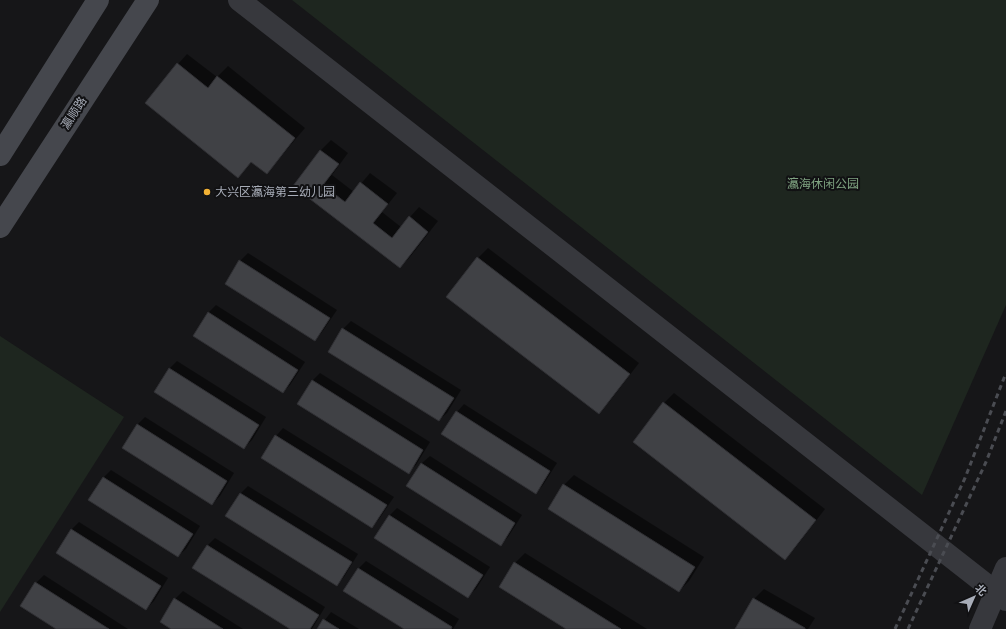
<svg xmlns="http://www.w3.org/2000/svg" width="1006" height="629" font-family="Helvetica,'Noto Sans SC',sans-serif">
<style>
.green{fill:#1e261f}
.shadow{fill:#0007}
.building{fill:#404145;stroke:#303034}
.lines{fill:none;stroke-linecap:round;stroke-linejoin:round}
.tertiary{stroke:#37383d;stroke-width:22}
.secondary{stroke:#45474d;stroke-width:22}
.rail{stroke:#4a4c52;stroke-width:3;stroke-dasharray:5 4;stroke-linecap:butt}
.poi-dot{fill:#f2b134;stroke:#111113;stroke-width:1.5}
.labels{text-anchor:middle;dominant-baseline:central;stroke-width:4;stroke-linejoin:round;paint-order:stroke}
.street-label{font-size:12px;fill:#a8adb8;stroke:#111113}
.park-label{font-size:12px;fill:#7fa381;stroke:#111113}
.poi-label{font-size:12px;fill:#a8adb8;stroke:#111113;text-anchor:start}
</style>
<rect width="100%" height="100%" fill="#161618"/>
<g class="green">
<polygon points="292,0 1006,0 1006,305 922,495"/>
<polygon points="0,336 124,417 0,612"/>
</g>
<g class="shadow">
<polygon points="187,54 217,77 228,66 305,128 267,173 252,161 238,176 178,64"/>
<polygon points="331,140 348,153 332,175 354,192 370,173 397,193 382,212 401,227 419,207 438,221 410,257 400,267 294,186 321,150"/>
<polygon points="488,248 639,363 609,402 599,412 478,258"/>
<polygon points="248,253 337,310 322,332 315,340 240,261"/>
<polygon points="216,305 305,362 290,385 283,392 208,313"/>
<polygon points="351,321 461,390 447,413 439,420 343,329"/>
<polygon points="177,361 266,417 252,440 244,448 155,391 170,368"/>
<polygon points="320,373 430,442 416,465 408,472 312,381"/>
<polygon points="674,393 825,509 795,548 785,558 664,403"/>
<polygon points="464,404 557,463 543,485 536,493 457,412"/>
<polygon points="145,417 234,473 220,496 212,504 123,447 138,424"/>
<polygon points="283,428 394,497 379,519 372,527 276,436"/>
<polygon points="430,456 522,515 508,537 501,544 408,485 422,463"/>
<polygon points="111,470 200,526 186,549 178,556 104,477"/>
<polygon points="574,475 704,557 689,581 679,591 564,485"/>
<polygon points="248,486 358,554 344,577 337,584 227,515 241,493"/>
<polygon points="397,508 490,567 476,589 468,596 376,537 390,515"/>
<polygon points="79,522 168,578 154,601 146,609 57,552 72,529"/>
<polygon points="215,538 325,607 312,629 292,629 208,545"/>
<polygon points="525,553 647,629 568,629 500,586 515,563"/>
<polygon points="366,561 459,619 453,629 406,629 345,590 359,568"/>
<polygon points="44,575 128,629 58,629 36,583"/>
<polygon points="764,589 815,618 808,629 737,629 754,599"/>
<polygon points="183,591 243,629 173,629 175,599"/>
<polygon points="331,612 359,629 318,629"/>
</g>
<g class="building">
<polygon points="177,63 208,88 217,76 295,138 267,174 251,162 238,178 145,103"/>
<polygon points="320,150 339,164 323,185 345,202 360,182 388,204 373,223 392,238 409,216 428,232 400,268 293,186"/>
<polygon points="477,257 630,374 599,414 446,297"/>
<polygon points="239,260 330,318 315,341 225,284"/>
<polygon points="208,312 298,370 283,393 193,336"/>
<polygon points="342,328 454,398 439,421 328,352"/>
<polygon points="169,368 259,425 244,449 154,392"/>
<polygon points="312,380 423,450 409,474 297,404"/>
<polygon points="663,402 816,520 785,560 633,442"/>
<polygon points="456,411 550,471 536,494 441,434"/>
<polygon points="137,424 227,481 212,505 122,448"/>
<polygon points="275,435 387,505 372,528 261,458"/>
<polygon points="421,463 515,523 501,546 406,486"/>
<polygon points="103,477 193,534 178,557 88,500"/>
<polygon points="563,484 695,567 679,592 548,509"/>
<polygon points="240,493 352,562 337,586 225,516"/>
<polygon points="389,515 483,575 468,598 374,538"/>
<polygon points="71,529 161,586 146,610 56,553"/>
<polygon points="207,545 319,615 310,629 290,629 192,568"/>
<polygon points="514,562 621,629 566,629 499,587"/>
<polygon points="358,568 452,627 451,629 404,629 343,591"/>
<polygon points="35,582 109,629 56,629 20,606"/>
<polygon points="174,598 223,629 171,629 160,622"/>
<polygon points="753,598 805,628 805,629 735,629"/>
<polygon points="323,619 339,629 317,629"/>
</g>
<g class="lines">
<g class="tertiary">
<polyline points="239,0 1006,600"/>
<polyline points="980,629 1006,568"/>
</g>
<g class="secondary">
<polyline points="0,155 98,0"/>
<polyline points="0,227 148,0"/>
</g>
<g class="rail">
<polyline points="895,629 965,478 1006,373"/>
<polyline points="908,629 986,462 1006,411"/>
</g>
</g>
<circle class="poi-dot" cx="207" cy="192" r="4"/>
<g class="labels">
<g class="street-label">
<text transform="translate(74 113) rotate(-57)">瀛顺路</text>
</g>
<g class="park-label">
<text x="823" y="184">瀛海休闲公园</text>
</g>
<g class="poi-label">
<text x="215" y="192">大兴区瀛海第三幼儿园</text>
</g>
</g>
<g transform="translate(974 597) rotate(45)" stroke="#111113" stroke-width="3" paint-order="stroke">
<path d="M0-3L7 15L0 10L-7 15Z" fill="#a8adb8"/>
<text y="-6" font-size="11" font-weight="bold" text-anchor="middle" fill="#a8adb8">北</text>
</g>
</svg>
